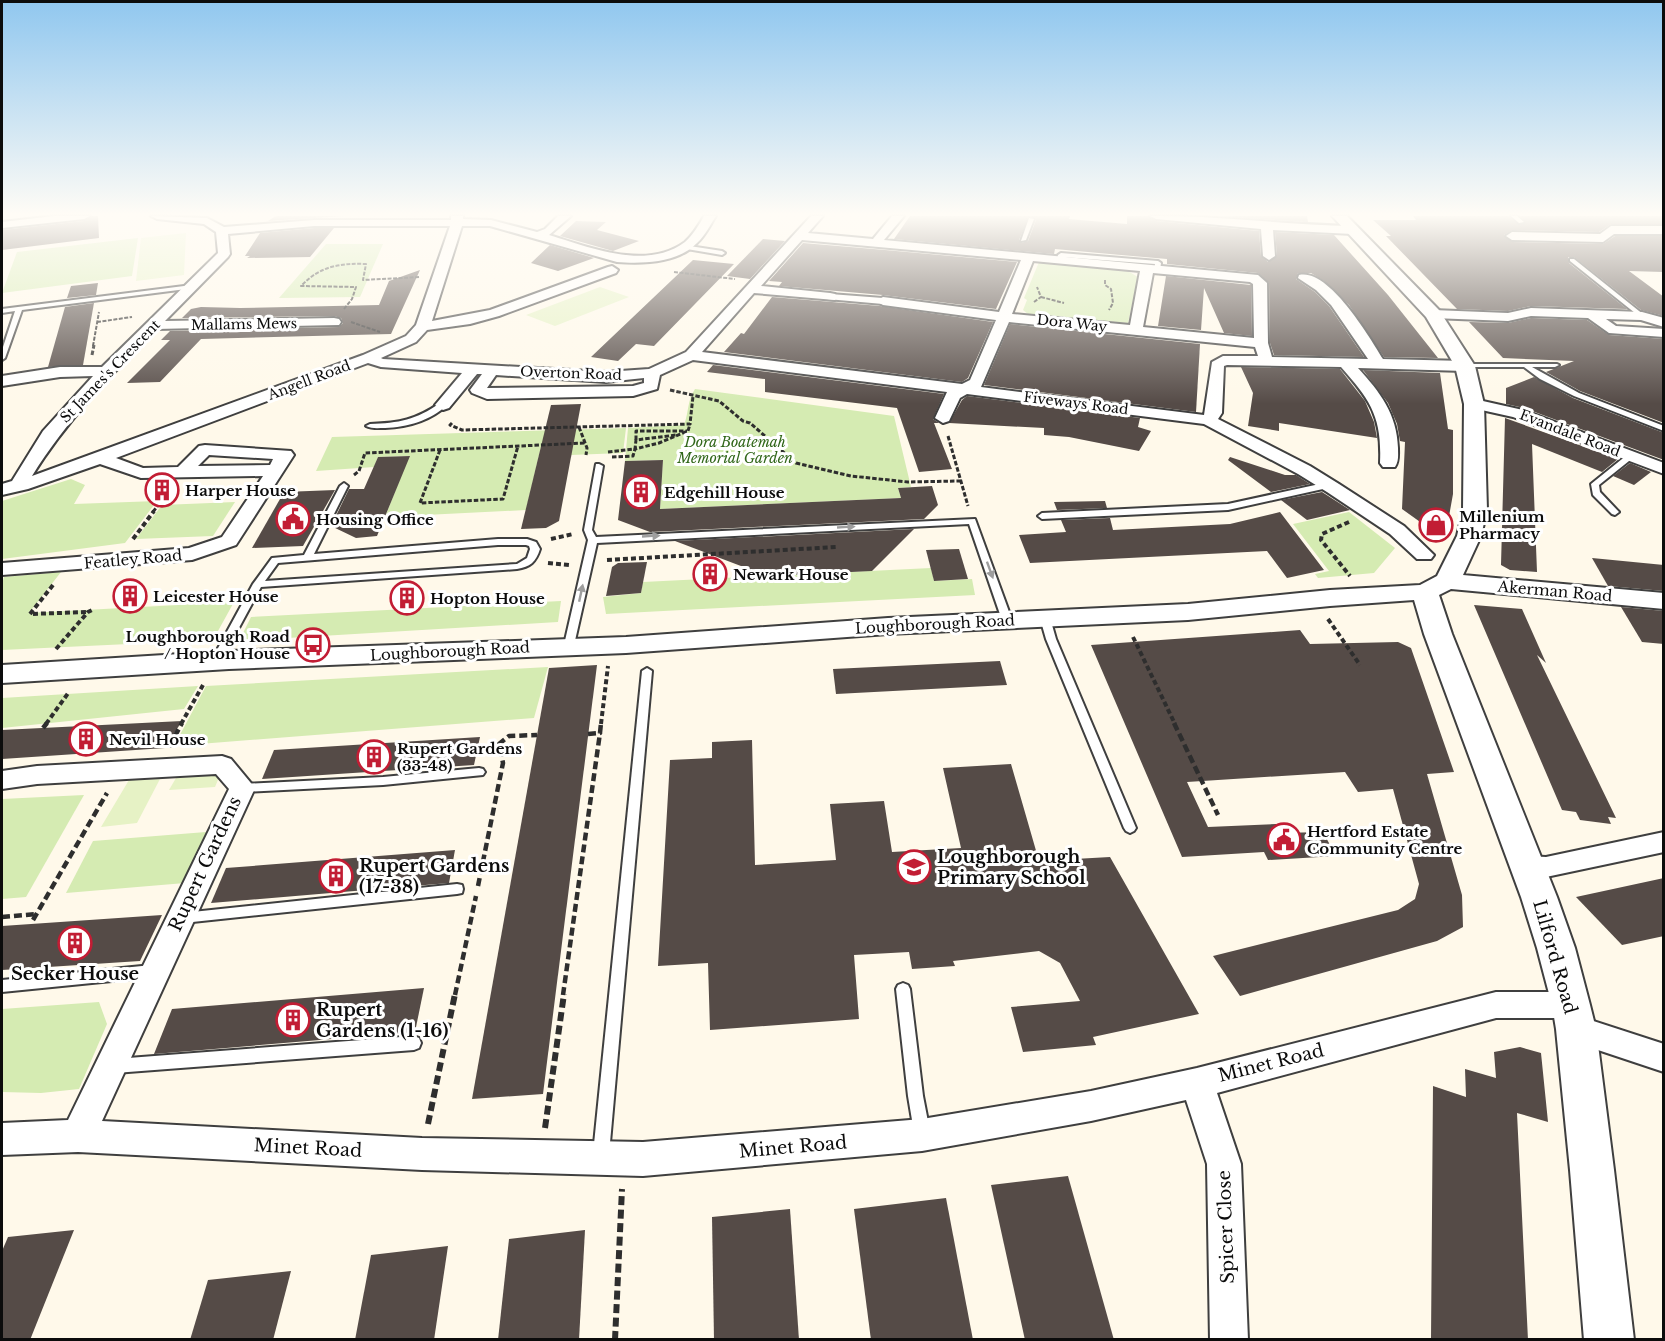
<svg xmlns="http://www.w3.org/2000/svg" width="1665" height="1341" font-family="'Libre Baskerville',serif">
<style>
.green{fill:#d5ebb2}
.pitch{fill:#e6f2c5}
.building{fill:#554b47}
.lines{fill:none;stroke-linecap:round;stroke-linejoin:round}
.service-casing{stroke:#3f3f3f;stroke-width:4}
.pedestrian-casing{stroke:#3f3f3f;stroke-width:4}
.minor-casing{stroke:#3f3f3f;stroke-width:4}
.tertiary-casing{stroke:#3f3f3f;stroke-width:4}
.path-far4{stroke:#2e2e2e;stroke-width:2;stroke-dasharray:4 1.5;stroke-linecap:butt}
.path-far3{stroke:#2e2e2e;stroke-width:3;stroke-dasharray:4.5 2;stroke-linecap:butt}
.path-far2{stroke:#2e2e2e;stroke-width:4;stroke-dasharray:5 3;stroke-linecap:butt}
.path-far1{stroke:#2e2e2e;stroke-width:4.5;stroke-dasharray:8 4;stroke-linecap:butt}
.path{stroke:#2e2e2e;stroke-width:6;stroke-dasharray:9 4.5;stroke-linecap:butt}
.service{fill:#fff;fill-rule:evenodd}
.pedestrian{fill:#fff;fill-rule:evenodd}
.minor{fill:#fff;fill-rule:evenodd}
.tertiary{fill:#fff;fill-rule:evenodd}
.oneway{fill:#9e9e9e}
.labels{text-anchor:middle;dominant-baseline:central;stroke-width:6;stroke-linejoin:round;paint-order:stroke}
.far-street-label{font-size:14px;fill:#0c0c0c;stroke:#fff}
.far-park-label{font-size:14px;font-style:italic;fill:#306619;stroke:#fff}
.poi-label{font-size:15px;font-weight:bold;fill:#0c0c0c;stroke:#fff;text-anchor:start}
.street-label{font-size:15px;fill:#0c0c0c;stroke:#fff}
.near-poi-label{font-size:18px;font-weight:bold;fill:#0c0c0c;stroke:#fff;text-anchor:start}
.near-street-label{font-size:18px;fill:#0c0c0c;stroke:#fff}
</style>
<rect width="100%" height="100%" fill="#fff9ea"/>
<g class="green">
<polygon points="138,238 132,276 2,293 17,252"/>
<polygon points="326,244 383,244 360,297 279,298"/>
<polygon points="1043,261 1126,270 1138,277 1128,323 1028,314 1023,310 1027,300 1024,298 1039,262"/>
<path d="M695 389 894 416 911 487 898 488 901 498 660 509 663 460 625 461 628 428 684 425C689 412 687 401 695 389Z"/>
<polygon points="626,428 623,453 571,455 572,446 541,447 526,510 385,517 409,456 378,457 374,467 316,471 332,437"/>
<polygon points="71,479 85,485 74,504 157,501 125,543 2,559 2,501"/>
<polygon points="235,502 213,536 136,539 162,505"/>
<polygon points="1349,512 1395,548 1374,573 1318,578 1315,574 1329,571 1293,524"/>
<polygon points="931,568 934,581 972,579 975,595 606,614 603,597 641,593 643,582"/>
<polygon points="61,572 29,613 234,602 213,640 2,650 2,584 4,577"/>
<polygon points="561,601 558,622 239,641 251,617"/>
<polygon points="548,667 534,718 174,746 206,686"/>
<polygon points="198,686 184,709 2,728 2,698"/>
<polygon points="84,795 26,897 2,899 2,799"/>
<polygon points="206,832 185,883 66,893 93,841"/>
<polygon points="99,1002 107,1024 79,1089 41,1093 2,1092 2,1009"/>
</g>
<g class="pitch">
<polygon points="186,233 184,275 136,281 141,238"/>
<polygon points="600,287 629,297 555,326 526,315"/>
<polygon points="220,775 215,787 169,790 176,778"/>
<polygon points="160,779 137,823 101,827 129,780"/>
</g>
<g class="building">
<polygon points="92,216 98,216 99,238 2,250 2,230 84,221"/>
<polygon points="276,216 344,216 268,221"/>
<polygon points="910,216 1029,216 1019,240 1021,243 1028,241 1036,220 1030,216 1070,216 1069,219 1127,224 1127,216 1148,216 1156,221 1259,231 1261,256 1268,262 1277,256 1275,232 1334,235 1388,295 1438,358 1384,357 1349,305 1324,281 1311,273 1298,273 1296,279 1315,292 1329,306 1364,357 1274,355 1270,343 1269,283 1258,273 1167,264 1167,259 1121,255 1055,249 1054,254 894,239"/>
<polygon points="1221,216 1307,216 1308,222 1277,220"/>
<polygon points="1413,216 1509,216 1519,225 1526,222 1520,216 1664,216 1664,224 1611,224 1599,232 1512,230 1504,235 1512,242 1603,244 1615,236 1664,236 1664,272 1629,271 1664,297 1664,316 1641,310 1574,257 1568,257 1569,263 1627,309 1531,306 1508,311 1457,309 1386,236 1391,236 1373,220 1416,220"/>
<polygon points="576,221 606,222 597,230 639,241 613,251 560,236"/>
<polygon points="314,228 334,228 310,257 247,258 250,256 245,256 260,233"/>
<polygon points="763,239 785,241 750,279 727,276"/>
<polygon points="803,243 885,250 1017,262 996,309 883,295 779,286 782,282 769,281"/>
<polygon points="550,245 594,258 558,271 531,263"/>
<polygon points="693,260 734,264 654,346 636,344 618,361 591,357"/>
<polygon points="420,270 391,334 201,339 160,382 127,383 170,340 161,340 170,331 339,327 343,323 341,318 334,316 182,318 191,309 201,307 240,308 379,305 389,281"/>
<polygon points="1166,276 1251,285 1252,336 1224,333 1204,288 1201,330 1158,326"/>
<polygon points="98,283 96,295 67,298 71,286"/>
<polygon points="772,297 880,306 993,322 968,378 962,382 724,352 741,333 744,334"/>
<polygon points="94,303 83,365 48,367 65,307"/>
<polygon points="1531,318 1587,320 1609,335 1664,339 1664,423 1580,391 1546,372 1574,361 1503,358 1469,322 1508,323"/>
<polygon points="1010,324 1200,344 1196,412 984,385"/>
<polygon points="713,365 944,394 933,419 939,423 934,423 952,469 919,472 897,408 765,392 765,379 707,372"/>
<polygon points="1241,367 1340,369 1365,401 1374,422 1377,438 1279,423 1279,431 1248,426 1253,393"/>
<polygon points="1363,370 1440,373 1448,429 1453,430 1453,494 1446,533 1430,529 1402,509 1405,442 1400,441 1397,424 1388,403"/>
<polygon points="1534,377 1573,398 1664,433 1664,460 1524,408 1506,404 1506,388"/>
<polygon points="967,396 1140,418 1138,427 1151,431 1139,451 1069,437 1044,435 1044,428 949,423 962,400"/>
<polygon points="581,404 559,521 546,528 521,529 551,405"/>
<polygon points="1505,418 1618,459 1602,472 1532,444 1537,572 1510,570 1501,565"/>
<polygon points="410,456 377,536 356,538 331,526 349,489 364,489 378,457"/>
<polygon points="1230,457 1285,475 1296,475 1310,484 1271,492 1228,460"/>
<polygon points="663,460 660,509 901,498 898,488 932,486 938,505 924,519 650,532 618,520 625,461"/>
<polygon points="1630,463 1651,472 1634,485 1613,476"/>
<polygon points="335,490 303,546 252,548 284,492"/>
<polygon points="1322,492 1350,510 1307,520 1281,500"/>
<polygon points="1105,501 1107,508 1057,510 1054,502"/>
<polygon points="1280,512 1324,570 1287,578 1267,551 1030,563 1019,535 1066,532 1061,520 1110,518 1113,530 1230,524"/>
<polygon points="914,529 872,571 767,576 675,541"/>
<polygon points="959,549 968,579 934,581 926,550"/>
<polygon points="1592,558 1664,565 1664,591 1608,586"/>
<polygon points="647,562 641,593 606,596 612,567 618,563"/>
<polygon points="1474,605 1522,609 1546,663 1537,655 1616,818 1608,817 1611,824 1580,820 1576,812 1562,810"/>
<polygon points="1621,607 1664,611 1664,644 1642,642"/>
<polygon points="1300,630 1310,644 1398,642 1411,648 1454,772 1427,774 1462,895 1463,927 1437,941 1240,996 1213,956 1398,910 1415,899 1419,884 1393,789 1358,792 1345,772 1187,782 1208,827 1276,824 1281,833 1323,832 1336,856 1268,860 1264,852 1182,857 1091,645"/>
<polygon points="1000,661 1007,685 836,694 833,669"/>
<polygon points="597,665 543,1094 472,1099 549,668"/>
<polygon points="182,721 165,748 2,759 2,730"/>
<polygon points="480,737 474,765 262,779 274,750"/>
<polygon points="752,740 755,865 836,860 830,804 884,801 892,852 961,848 943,768 1011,764 1039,861 1110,857 1199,1014 1093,1037 1096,1045 1023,1052 1011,1007 1080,1001 1060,963 1039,951 953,961 955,966 912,969 909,952 854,955 859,1019 710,1030 708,963 658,966 670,760 712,758 712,742"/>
<polygon points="455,850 449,883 211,903 226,868"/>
<polygon points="1664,878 1664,936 1622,945 1576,897"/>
<polygon points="162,915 140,961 2,970 2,926"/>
<polygon points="424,988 415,1032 154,1054 172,1009"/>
<polygon points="1520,1047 1541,1053 1548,1122 1517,1113 1528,1340 1431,1340 1433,1086 1466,1097 1465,1069 1496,1078 1494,1052"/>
<polygon points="1068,1176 1114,1340 1025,1340 991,1185"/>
<polygon points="946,1198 973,1340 871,1340 854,1209"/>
<polygon points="790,1209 799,1340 714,1340 712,1217"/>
<polygon points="74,1230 30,1340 2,1340 2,1251 8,1237"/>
<polygon points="585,1230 579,1340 498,1340 509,1239"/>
<polygon points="448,1246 434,1340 355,1340 371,1255"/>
<polygon points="291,1271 273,1340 190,1340 208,1280"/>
</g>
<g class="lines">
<g class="service-casing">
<g id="service">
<polygon points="1511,216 1517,216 1524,222 1519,223"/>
<polygon points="1029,218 1034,219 1026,240 1021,241"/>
<polygon points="683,245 722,251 725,253 722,255 681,248 680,247"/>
<polygon points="1061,253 1158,261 1161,263 1160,270 1157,272 1154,270 1155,264 1063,257 1060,262 1056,262 1058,255"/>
<polygon points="1570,259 1574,259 1644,315 1644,317 1640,317 1570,261"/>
<polygon points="192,285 195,287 194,288 22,310 5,358 2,360 2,350 15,311 2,313 2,309"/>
<polygon points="1465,364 1557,364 1559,365 1555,367 1532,367 1579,393 1664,426 1664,431 1574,396 1540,379 1524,367 1463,367 1461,366"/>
<path d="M440 403 447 405C430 421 407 427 385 428 378 428 372 429 366 426L370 424C399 423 416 420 440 403Z"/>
<polygon points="1627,455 1633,455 1634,457 1599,485 1600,492 1619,512 1615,515 1612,514 1593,495 1591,484"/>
<polygon points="596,464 599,464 603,466 592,530 596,537 975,519 1012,620 1007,623 1002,620 969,524 597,543 574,645 569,648 565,647 564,645 588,540 584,530"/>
<polygon points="1329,482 1333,485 1332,487 1228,510 1042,519 1038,516 1042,513 1228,504"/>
<path d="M344 483 348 486 314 554 498 539H527L536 542 540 549C536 562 530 567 517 569L261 587 221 661 220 663H212L211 661 253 584 272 558 304 555 340 486ZM498 545H526L529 546 530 549 527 558 517 564 265 581 278 563Z"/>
<polygon points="1045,615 1050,618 1056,639 1136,828 1134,831 1130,833 1126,831 1124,828 1046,639 1040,618"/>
<polygon points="647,668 652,671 609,1154 607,1159 601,1162 595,1159 593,1154 642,671"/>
<polygon points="479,768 483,769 485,772 483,775 383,785 242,792 238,791 236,788 238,785 242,784 383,777"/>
<polygon points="457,884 462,885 463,889 462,893 457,894 183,923 178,922 176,918 178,914 183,913"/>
<polygon points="152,965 157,967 159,971 157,975 152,977 2,992 2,980"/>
<polygon points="903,983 908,985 910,989 923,1096 930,1132 928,1137 922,1139 916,1137 914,1132 908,1096 896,989 898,985"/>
<polygon points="414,1036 419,1038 421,1043 419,1048 414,1050 115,1073 110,1071 107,1066 110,1061 115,1059"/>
</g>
</g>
<g class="pedestrian-casing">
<polygon id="pedestrian" points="830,294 883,298 888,301 883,304 827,299 827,295"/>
</g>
<g class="minor-casing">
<g id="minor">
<polygon points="54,216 90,216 84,219 2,228 2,222"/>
<path d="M151 216 207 218 224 227 314 220H451V216H463V219L491 220 537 232 545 229 558 216H571L549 235C589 247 646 271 685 242 693 235 699 225 704 216H716C710 225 705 236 697 243 678 263 642 264 617 262L490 226H462L432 321 490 310 608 267 612 266 618 270 616 273 499 316 470 324 427 330 416 342 381 358 383 359 606 372 649 369 686 352 811 216H823L808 233 873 239 892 216H904L884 240 1258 275 1267 283 1268 343 1272 357 1368 359 1331 305 1316 290 1298 278 1299 275C1329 268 1370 338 1383 359L1465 361 1473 366 1465 371 1358 368C1380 392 1397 414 1398 448 1398 455 1399 461 1395 467H1383L1380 463C1382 417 1371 401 1341 367L1227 365 1224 366 1222 413 1218 419 1310 466 1339 484 1404 526 1434 555 1431 559H1417L1390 534 1327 492 1298 474 1204 424 967 394 960 398 949 421 943 423 935 418 947 392 693 360 660 375 657 389 633 396 487 399 472 393 470 390 482 374H477L449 408 443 410 435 405 462 373 381 367 368 363 116 458 143 468 178 467 199 446 205 445 291 451 294 455 236 545 192 560 2 575V563L189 548 222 537 263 476 141 478 100 464 28 489 2 495V484L12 481 43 431 93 376 60 377 2 386V376L60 367H102L218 253 216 232 204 224 157 219ZM314 226H450L416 325 406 336 363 355 32 476C66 421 111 375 156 329L339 325 341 322 339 319 334 318 165 321 228 257 230 254 228 234ZM802 240 1021 260 999 312 883 297 876 301 883 305 996 320 970 380 962 384 702 352 754 293 835 300 837 297 835 294 830 293 761 286ZM1033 261 1140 271 1130 325 1012 314ZM1153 273 1250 282 1253 284 1254 338 1143 327ZM1009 322 1255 347 1258 356H1223L1212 362 1204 415 981 387ZM496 375 606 382 644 378V383L633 386 487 388ZM209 455 273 459 270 465 198 466Z"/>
<path d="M1150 216C1218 215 1285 225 1353 226L1359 230 1353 234 1273 230 1275 256 1269 260 1263 256 1261 229 1156 219Z"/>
<polygon points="1611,226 1664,226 1664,234 1614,234 1603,242 1512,240 1506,236 1512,232 1600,234"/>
<polygon points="1531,308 1642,312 1664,318 1664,327 1641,320 1606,319 1616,326 1664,329 1664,337 1609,333 1588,318 1531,316 1508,321 1433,318 1426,314 1433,310 1508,313"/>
<polygon points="1474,399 1523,410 1664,463 1664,474 1513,417 1468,407 1466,404 1468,401"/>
<polygon points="222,756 231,759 255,788 102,1121 422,1138 643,1142 922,1119 1091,1091 1197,1068 1496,992 1571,992 1582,996 1586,1005 1582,1014 1578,1016 1664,1044 1664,1072 1565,1039 1560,1029 1565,1019 1568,1018 1496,1018 1217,1093 1241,1164 1248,1340 1210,1340 1207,1164 1186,1100 1091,1121 922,1151 643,1176 422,1170 78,1152 2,1155 2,1123 68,1120 229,789 216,774 37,784 2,789 2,771 37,766"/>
<polygon points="1664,832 1664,852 1546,877 1516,873 1512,866 1516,859 1526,856 1546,857"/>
</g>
</g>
<g class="tertiary-casing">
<polygon id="tertiary" points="1332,216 1347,216 1439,310 1475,366 1484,404 1487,510 1481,536 1463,575 1664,593 1664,609 1451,589 1439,595 1452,634 1557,897 1575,948 1590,1005 1596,1029 1614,1170 1634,1340 1584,1340 1570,1170 1556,1029 1552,1005 1537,948 1521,897 1424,634 1414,600 1330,606 1188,620 888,634 626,653 229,669 2,683 2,665 229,651 626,637 888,618 1188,604 1330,590 1420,585 1437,576 1457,536 1463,510 1464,404 1455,366 1426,317"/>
</g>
<g class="path-far4">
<polyline points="674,272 735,279"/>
<polyline points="1105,280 1105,285 1111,289 1113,303 1109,310"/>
<polyline points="1041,297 1064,303"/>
<polyline points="1034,302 1041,297 1037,287"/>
<path d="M344 309 352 299 356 287 301 286C320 266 340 263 366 264L363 280 420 277"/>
<polyline points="97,322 132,317"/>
<polyline points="351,322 380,332"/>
<polyline points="93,346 99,312"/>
</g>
<g class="path-far3">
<polyline points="92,355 94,345"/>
<polyline points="670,390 719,401 743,421 750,423 796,463 851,476 908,482 961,481"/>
<polyline points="452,423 450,425 462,430 690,424 693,396"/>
<polyline points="579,427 587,448 586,455"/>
<polyline points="948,436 968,506"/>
<polyline points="636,440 636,431 687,431"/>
<polyline points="440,450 420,503 503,499 518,446"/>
<polyline points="608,452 635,449 636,440 676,435"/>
<polyline points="612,457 633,456 635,449 659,443 688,431 690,424"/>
<polyline points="354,475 359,471 365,453 585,443"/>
<polyline points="153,512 161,501"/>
</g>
<g class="path-far2">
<polyline points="1349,522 1322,534 1321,540 1350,576"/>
<polyline points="133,539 154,511"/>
<polyline points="551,539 573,534"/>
<polyline points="607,560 836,547"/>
<polyline points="548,563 570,565"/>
<polyline points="53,585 30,614 88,612"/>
<polyline points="1328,619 1360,665"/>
<polyline points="1133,637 1175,724"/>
<polyline points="56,649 88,612 94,609"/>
<polyline points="46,724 69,692"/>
<polyline points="181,724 203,685"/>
<polyline points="601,724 608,666"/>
</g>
<g class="path-far1">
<polyline points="1174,723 1218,815"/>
<polyline points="43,728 47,723"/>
<polyline points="588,734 600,733 601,723"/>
<polyline points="169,747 182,723"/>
<polyline points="478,886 503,763 499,744 509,736 537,735"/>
<polyline points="2,917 36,914"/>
<polyline points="33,920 107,793"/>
<polyline points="455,995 476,896"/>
<polyline points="563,995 600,733"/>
</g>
<g class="path">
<polyline points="428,1124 455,994"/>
<polyline points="545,1128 564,994"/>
<polyline points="615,1340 622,1189"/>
</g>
<use href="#service" class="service"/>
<use href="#pedestrian" class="pedestrian"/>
<use href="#minor" class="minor"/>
<use href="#tertiary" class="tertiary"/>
</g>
<defs><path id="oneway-solid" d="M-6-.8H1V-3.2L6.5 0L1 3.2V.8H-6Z" transform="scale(1.5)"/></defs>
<g class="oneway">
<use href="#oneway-solid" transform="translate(846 527) rotate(-3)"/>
<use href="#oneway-solid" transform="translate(651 536) rotate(-3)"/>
<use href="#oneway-solid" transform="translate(990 570) rotate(70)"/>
<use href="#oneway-solid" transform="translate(581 593) rotate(-78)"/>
</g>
<linearGradient id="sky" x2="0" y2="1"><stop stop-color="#90c7ef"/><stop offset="0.53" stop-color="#fffcf6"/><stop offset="1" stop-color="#fffcf6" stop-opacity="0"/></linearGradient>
<rect width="1665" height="404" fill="url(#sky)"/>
<defs>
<g id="building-ring" transform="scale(1.725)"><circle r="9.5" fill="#fff" stroke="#c21d34" stroke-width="1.5"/><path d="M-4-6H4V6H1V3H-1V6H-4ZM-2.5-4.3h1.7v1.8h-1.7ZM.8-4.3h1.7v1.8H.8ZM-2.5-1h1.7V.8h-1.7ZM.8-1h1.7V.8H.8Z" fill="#c21d34"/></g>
<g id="civic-ring" transform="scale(1.725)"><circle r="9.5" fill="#fff" stroke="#c21d34" stroke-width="1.5"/><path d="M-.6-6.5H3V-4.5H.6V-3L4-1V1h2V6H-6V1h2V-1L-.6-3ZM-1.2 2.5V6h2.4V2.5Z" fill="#c21d34"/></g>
<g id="shop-ring" transform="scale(1.725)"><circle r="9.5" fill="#fff" stroke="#c21d34" stroke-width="1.5"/><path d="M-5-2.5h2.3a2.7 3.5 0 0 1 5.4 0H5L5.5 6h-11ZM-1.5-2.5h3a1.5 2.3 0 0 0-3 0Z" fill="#c21d34"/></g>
<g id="bus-ring" transform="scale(1.725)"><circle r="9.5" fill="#fff" stroke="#c21d34" stroke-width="1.5"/><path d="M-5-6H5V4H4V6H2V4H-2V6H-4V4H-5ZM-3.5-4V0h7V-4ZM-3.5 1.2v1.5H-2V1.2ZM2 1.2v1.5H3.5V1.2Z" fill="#c21d34"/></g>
<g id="school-ring" transform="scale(1.725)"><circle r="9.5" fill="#fff" stroke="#c21d34" stroke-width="1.5"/><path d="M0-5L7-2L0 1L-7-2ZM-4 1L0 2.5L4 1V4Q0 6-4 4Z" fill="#c21d34"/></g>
</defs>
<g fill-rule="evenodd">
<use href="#building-ring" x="162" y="490"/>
<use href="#building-ring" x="641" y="492"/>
<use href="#civic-ring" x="293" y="519"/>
<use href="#shop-ring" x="1436" y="525"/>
<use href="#building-ring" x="710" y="574"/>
<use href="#building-ring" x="130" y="596"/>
<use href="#building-ring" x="407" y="598"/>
<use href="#bus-ring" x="313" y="645"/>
<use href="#building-ring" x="86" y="739"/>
<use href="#building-ring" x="374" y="757"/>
<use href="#civic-ring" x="1284" y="840"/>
<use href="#school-ring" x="914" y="867"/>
<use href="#building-ring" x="336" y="876"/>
<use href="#building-ring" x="75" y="943"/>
<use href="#building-ring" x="293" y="1020"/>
</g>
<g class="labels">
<g class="far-street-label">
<text transform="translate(1072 323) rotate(6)">Dora Way</text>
<text transform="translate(244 324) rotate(-1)">Mallams Mews</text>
<text transform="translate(110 371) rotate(-46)">St James's Crescent</text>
<text transform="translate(571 373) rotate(2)">Overton Road</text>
<text transform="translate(309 380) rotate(-21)">Angell Road</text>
<text transform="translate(1076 403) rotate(7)">Fiveways Road</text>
<text transform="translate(1570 433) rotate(21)">Evandale Road</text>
</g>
<g class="far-park-label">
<text x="735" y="442">Dora Boatemah<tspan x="735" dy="16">Memorial Garden</tspan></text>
</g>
<g class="poi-label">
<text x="185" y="490">Harper House</text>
<text x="664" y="492">Edgehill House</text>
<text x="1459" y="516">Millenium<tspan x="1459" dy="17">Pharmacy</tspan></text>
<text x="316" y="519">Housing Office</text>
<text x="733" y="574">Newark House</text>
<text x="153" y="596">Leicester House</text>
<text x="430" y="598">Hopton House</text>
<text x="290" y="636" text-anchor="end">Loughborough Road<tspan x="290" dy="17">/ Hopton House</tspan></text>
<text x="109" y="739">Nevil House</text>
<text x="397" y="748">Rupert Gardens<tspan x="397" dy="17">(33-48)</tspan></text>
<text x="1307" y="831">Hertford Estate<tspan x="1307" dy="17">Community Centre</tspan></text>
</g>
<g class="street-label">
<text transform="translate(133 559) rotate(-5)">Featley Road</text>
<text transform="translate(1555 591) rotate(5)">Akerman Road</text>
<text transform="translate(935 624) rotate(-3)">Loughborough Road</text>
<text transform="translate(450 651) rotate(-3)">Loughborough Road</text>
</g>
<g class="near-poi-label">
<text x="937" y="857">Loughborough<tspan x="937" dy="21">Primary School</tspan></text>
<text x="359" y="866">Rupert Gardens<tspan x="359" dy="21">(17-38)</tspan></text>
<text x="75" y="974" text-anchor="middle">Secker House</text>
<text x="316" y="1010">Rupert<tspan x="316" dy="21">Gardens (1-16)</tspan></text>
</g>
<g class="near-street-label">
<text transform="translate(205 864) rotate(-65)">Rupert Gardens</text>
<text transform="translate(1555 957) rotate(74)">Lilford Road</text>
<text transform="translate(1271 1063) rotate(-14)">Minet Road</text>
<text transform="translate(793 1147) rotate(-5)">Minet Road</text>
<text transform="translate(308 1148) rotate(3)">Minet Road</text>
<text transform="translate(1226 1227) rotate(-92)">Spicer Close</text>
</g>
</g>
<rect width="1665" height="1341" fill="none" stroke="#0c0c0c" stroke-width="6"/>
</svg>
